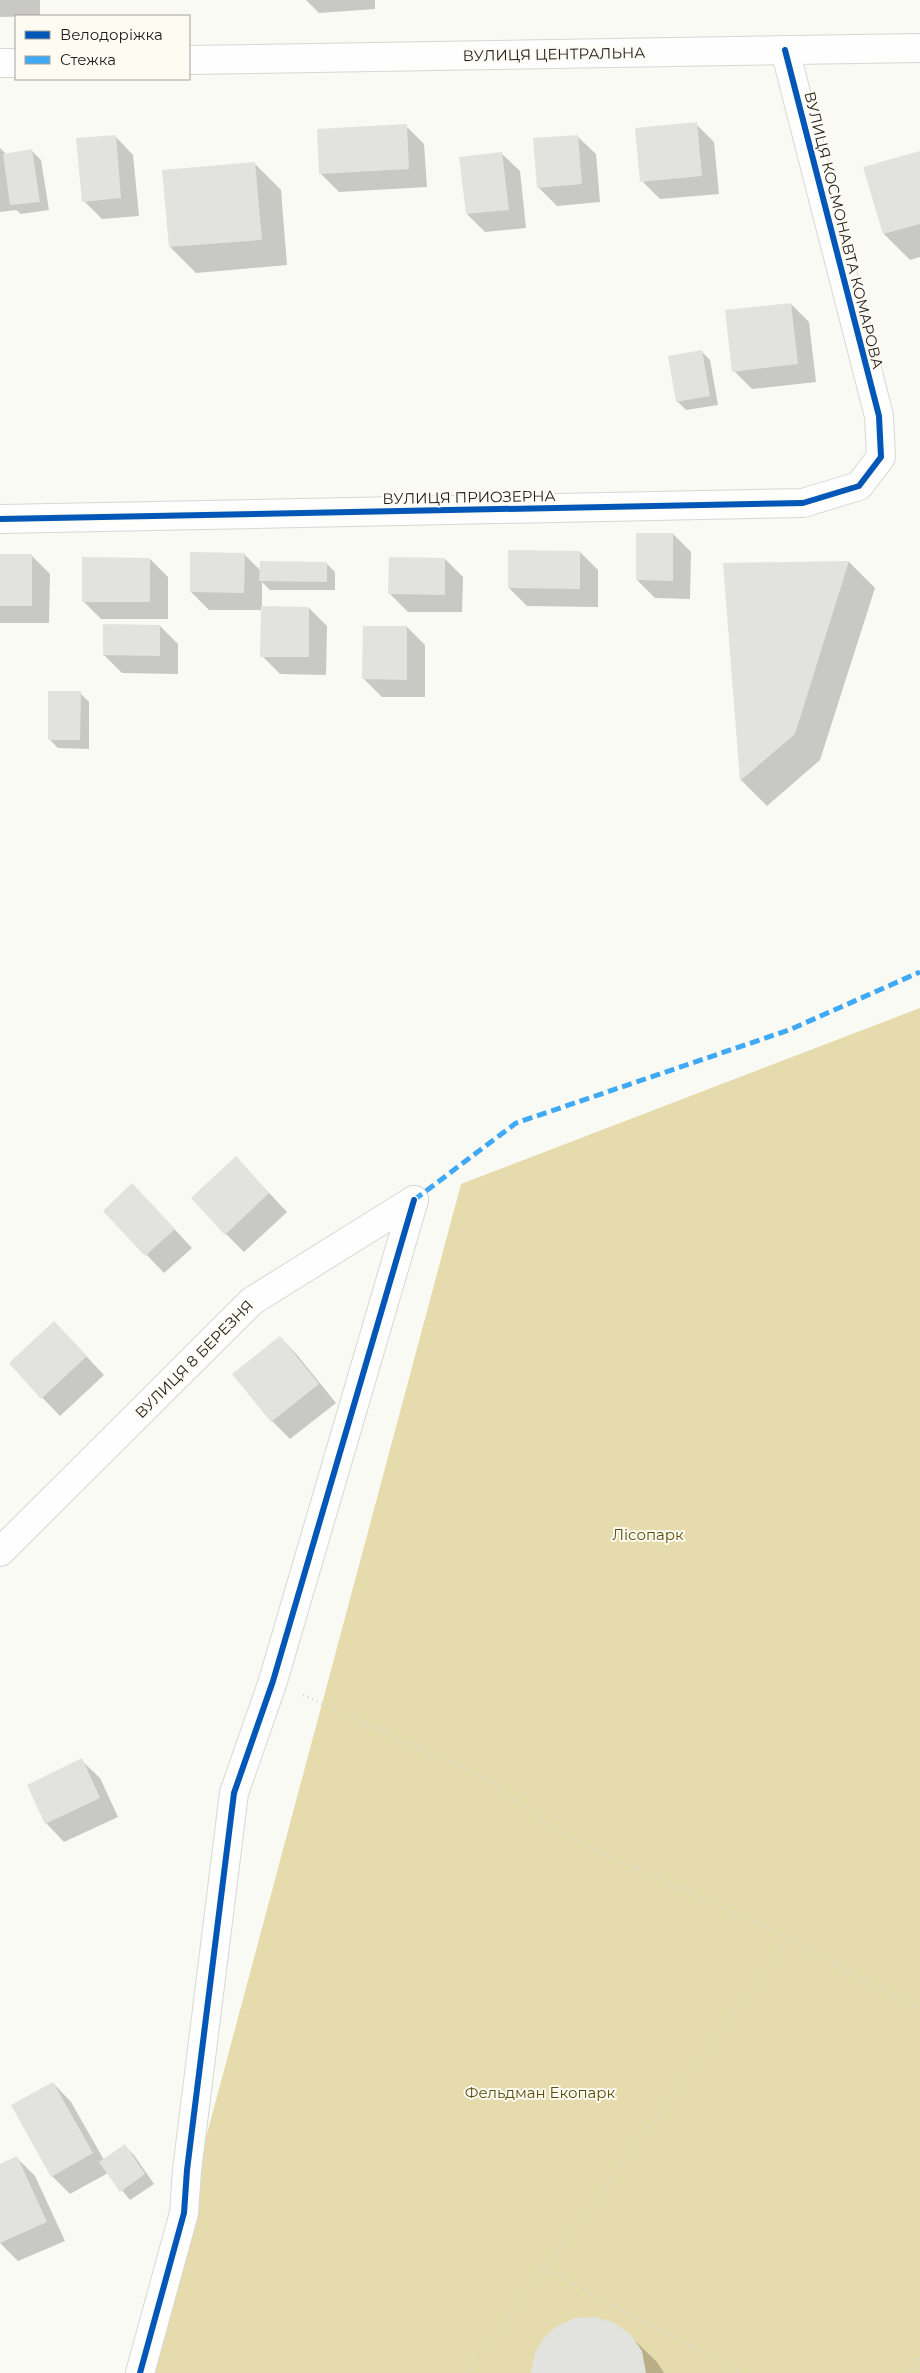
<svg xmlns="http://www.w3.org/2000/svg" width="920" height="2373" font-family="Montserrat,sans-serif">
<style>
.forest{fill:#e6dbac}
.shadow{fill:#0003}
.building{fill:#e2e2de}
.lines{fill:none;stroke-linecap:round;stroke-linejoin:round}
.minor-casing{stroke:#d7d7d3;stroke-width:30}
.path{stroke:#d5d5d3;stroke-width:3;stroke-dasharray:1 4;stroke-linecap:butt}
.minor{stroke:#fefefe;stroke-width:28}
.quiet{stroke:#3fa9f5;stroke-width:5;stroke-dasharray:10 5;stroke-linecap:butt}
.cycleway-casing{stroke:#fdfbf2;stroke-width:9}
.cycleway{stroke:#0057b8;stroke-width:6}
.labels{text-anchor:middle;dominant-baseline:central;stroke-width:4;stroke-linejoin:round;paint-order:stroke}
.street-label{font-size:15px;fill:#1d1c19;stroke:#fdfbf2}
.park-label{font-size:15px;fill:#5c4e0d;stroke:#fdfbf2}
</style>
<rect width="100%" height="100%" fill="#fafaf5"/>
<polygon class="forest" points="920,1008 920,2373 143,2373 461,1184"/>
<g class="shadow">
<polygon points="0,0 40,0 40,16 0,17"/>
<polygon points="306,0 375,0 375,9 319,13"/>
<polygon points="696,124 714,142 719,194 660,199 642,181"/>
<polygon points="406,126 424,144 427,187 339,192 320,173"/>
<polygon points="115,136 133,155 139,216 102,219 84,201"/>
<polygon points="577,136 596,154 600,202 557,206 538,187"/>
<polygon points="0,148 7,155 32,151 41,160 49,210 21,214 16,210 0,212"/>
<polygon points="920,152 920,257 910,260 884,234 865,168"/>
<polygon points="501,153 520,171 526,228 485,232 467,214"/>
<polygon points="255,164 281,190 287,265 196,273 170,247"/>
<polygon points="791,304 809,322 816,382 752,389 734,371"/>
<polygon points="701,351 710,360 718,405 686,410 677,401"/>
<polygon points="673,534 691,552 690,599 655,598 637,580"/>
<polygon points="580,552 598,570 598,607 527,606 509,588"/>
<polygon points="244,554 261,571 326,563 335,572 335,590 270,590 262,582 262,608 309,608 327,626 326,675 280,674 262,656 262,610 209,610 191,592"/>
<polygon points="0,555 31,555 50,574 49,623 0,623"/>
<polygon points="150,559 168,577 168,619 101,619 83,601"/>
<polygon points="445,559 463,577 462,612 408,612 390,594"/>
<polygon points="849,562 875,588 820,760 767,806 741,780 725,564"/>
<polygon points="160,626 178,644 178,674 122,673 104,655"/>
<polygon points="407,627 425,645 425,697 382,697 364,679"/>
<polygon points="80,693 89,702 89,749 58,748 49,739"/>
<polygon points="236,1158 287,1212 244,1252 226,1234"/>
<polygon points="150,1203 192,1248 164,1273 105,1211"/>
<polygon points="280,1337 298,1356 336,1403 290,1439 272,1421"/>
<polygon points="72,1341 104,1375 60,1416 10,1364"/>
<polygon points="81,1760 100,1778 118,1817 64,1842 46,1823 28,1785"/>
<polygon points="53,2083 71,2102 104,2160 125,2146 134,2155 154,2184 130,2200 108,2173 70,2194 52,2176"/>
<polygon points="17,2158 35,2176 65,2241 18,2261 0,2243 0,2165"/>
<polygon points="630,2336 657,2362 664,2373 532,2373"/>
</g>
<g class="building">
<polygon points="697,122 702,176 640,182 635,128"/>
<polygon points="407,124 409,169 319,174 317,129"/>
<polygon points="116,135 121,198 82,202 76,138"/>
<polygon points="578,135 582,184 537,188 533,138"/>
<polygon points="32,149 40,202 10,205 3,154"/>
<polygon points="920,151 920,224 883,234 863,167"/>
<polygon points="502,152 509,210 466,214 459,157"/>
<polygon points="255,162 262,240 169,247 162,170"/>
<polygon points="791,303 798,364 732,372 725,310"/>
<polygon points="702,350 710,396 676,402 668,356"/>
<polygon points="636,533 673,533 673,581 636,580"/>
<polygon points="508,550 580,551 580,589 508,588"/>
<polygon points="190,552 245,553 244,593 190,592"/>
<rect x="0" y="554" width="32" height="52"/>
<polygon points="82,557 150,558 150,602 82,602"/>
<polygon points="389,557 445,558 445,595 388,594"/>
<polygon points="260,561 327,562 327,582 259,581"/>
<polygon points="849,561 795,734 740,781 723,563"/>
<polygon points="261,606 309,607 309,657 260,657"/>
<polygon points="103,624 160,625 160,656 103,655"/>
<polygon points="363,626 407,626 407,680 362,679"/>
<polygon points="48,691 81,691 80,740 48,740"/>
<polygon points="236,1156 269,1193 225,1235 191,1198"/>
<polygon points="132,1183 175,1229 145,1256 103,1211"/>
<polygon points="54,1321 87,1356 41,1399 9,1363"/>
<polygon points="280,1336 319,1384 271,1422 232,1374"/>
<polygon points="82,1758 100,1798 45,1824 27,1785"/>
<polygon points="53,2082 93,2153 51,2177 11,2105"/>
<polygon points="125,2144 145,2174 120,2192 99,2162"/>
<polygon points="17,2156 47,2222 0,2243 0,2164"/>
<polygon points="595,2317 615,2323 631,2335 642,2351 646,2373 531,2373 535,2353 544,2338 557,2326 575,2318"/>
</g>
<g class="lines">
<g class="minor-casing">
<g id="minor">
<polyline points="189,60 920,48"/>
<polyline points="0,63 16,63"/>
<polyline points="0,519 803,503 859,486 881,457 879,416 785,50"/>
<polyline points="0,1552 252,1301 414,1200"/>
<polyline points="140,2373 184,2213 187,2170 234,1793 273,1681 414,1200"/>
</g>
</g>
<g class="path">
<polyline points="303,1695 492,1782 557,1832 773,1931 920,2009"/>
<polyline points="543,2268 741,2373"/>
<polyline points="466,2373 789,1940"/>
<polyline points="912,2373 920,2355"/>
</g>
<use href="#minor" class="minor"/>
<polyline class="quiet" points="414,1200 516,1123 789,1030 920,972"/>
<g class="cycleway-casing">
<g id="cycleway">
<polyline points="0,519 803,503 859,486 881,457 879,416 785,50"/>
<polyline points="140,2373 184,2213 187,2170 234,1793 273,1681 414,1200"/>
</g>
</g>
<use href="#cycleway" class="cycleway"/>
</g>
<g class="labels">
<g class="street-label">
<text transform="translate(554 54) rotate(-1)">ВУЛИЦЯ ЦЕНТРАЛЬНА</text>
<text transform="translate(844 230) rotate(76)">ВУЛИЦЯ КОСМОНАВТА КОМАРОВА</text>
<text transform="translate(469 497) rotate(-1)">ВУЛИЦЯ ПРИОЗЕРНА</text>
<text transform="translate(194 1359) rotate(-45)">ВУЛИЦЯ 8 БЕРЕЗНЯ</text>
</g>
<g class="park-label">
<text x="648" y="1534">Лісопарк</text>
<text x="540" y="2092">Фельдман Екопарк</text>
</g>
</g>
<rect x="15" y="15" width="175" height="65" fill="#fdfbf2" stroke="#a3a29b"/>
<rect x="25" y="31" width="25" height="8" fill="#0057b8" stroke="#a3a29b"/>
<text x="60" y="40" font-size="15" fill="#1d1c19">Велодоріжка</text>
<rect x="25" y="56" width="25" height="8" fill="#3fa9f5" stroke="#a3a29b"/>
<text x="60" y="65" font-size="15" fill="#1d1c19">Стежка</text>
</svg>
